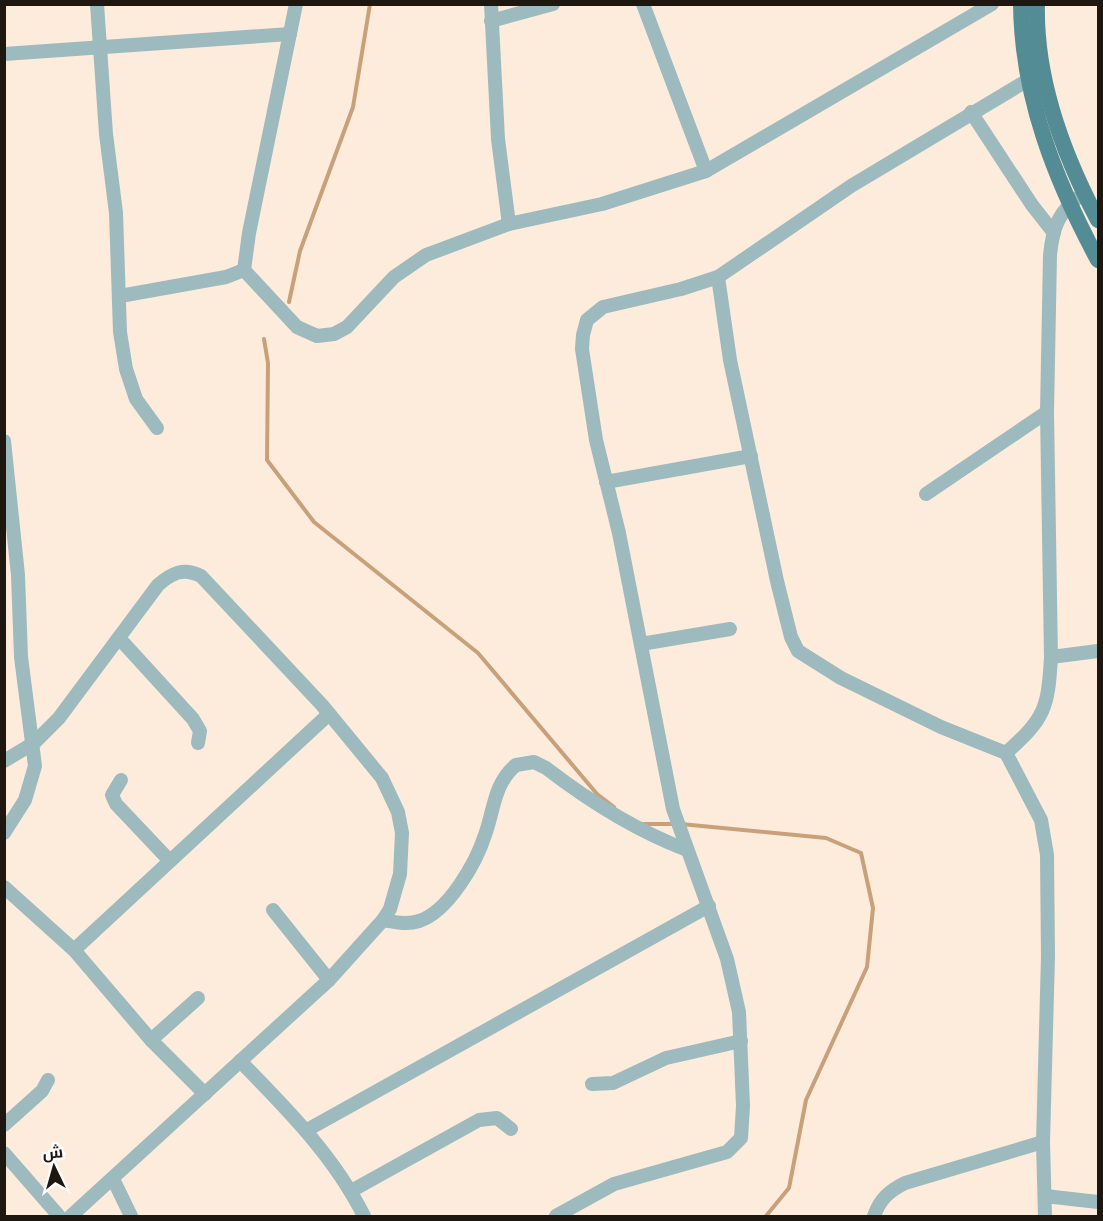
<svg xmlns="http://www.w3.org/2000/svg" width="1103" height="1221" font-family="Arial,Cairo,sans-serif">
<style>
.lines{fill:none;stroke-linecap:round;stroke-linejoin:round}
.stream{stroke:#c8a17a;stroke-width:4}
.minor{stroke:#9dbabe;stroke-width:14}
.major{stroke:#548c95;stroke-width:16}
</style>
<rect width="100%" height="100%" fill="#fdecdc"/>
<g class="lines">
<g class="stream">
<polyline points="289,302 300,251 353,107 370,4"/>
<polyline points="264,339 268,363 267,460 314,522 478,653 597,794 614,807"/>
<polyline points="642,824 674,824"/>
<polyline points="681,824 826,838 861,853 873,908 867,967 806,1100 789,1188 766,1216"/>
</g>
<g class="minor">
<polyline points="97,4 106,134 116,213 120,332 126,369 136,399 157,428"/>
<polyline points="296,4 249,233 244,270 297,327 317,336 334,334 347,327 394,277 426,255 509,224 602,204 706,171 992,4"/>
<polyline points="491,4 498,139 509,224"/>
<polyline points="643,4 706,171"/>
<polyline points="491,21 553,4"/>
<polyline points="4,54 290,34"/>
<polyline points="971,112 1032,205 1054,233"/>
<polyline points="718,277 730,360 777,581 791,637 798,651 841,678 941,727 1006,753 1041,820 1047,855 1048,956 1043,1142 1045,1216"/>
<polyline points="120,296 226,277 244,270"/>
<polyline points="4,441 18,575 21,657 35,766 25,800 4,833"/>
<polyline points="606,482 751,456"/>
<polyline points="926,494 1047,412"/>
<polyline points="119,638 193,719 200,731 198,743"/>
<polyline points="641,644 730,629"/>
<polyline points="1051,657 1098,651"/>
<path d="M1006 753C1045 718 1048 709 1051 657L1047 412 1050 255C1053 225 1059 211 1084 193"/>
<path d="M4 761 34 743 59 718 158 585C172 573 183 567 201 576L322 705 382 778 398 812 402 833 400 874 390 909 383 920 329 980 71 1216"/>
<polyline points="121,780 112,795 116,804 169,860"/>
<polyline points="4,887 74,950 151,1040 205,1094"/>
<polyline points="273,910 329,980"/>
<path d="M383 920C395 922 407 925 419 921 448 912 476 863 485 835 494 810 494 783 516 765L534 762 546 768C589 801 637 831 687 850"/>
<polyline points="74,950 329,714"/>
<polyline points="151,1040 198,998"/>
<path d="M240 1061C287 1109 334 1156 364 1216"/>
<polyline points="592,1084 613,1083 666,1058 741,1041"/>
<polyline points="4,1125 42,1091 48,1080"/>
<polyline points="307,1130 709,906"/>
<polyline points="4,1153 59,1216"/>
<polyline points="113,1179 131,1216"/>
<polyline points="351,1191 479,1120 497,1118 511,1129"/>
<polyline points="1045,1196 1098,1202"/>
<polyline points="556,1216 614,1184 727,1152 741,1138 743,1106 739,1012 727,959 673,809 619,533 596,440 582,349 583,335 587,320 603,307 681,289 718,277 851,186 1028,80"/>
<path d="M874 1216C880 1199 889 1191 905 1183L1043 1142"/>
</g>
<g class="major">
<path d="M1021 4C1022 97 1055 180 1098 260"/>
<path d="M1037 4C1035 80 1063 154 1098 220"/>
</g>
</g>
<rect width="1103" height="1221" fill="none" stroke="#1e1710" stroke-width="12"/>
<g transform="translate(54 1167) rotate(355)" stroke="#ffffff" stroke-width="4.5" paint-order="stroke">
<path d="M0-4.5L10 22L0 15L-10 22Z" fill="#1e1710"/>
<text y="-9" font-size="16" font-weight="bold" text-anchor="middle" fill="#1e1710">ش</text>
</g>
</svg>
